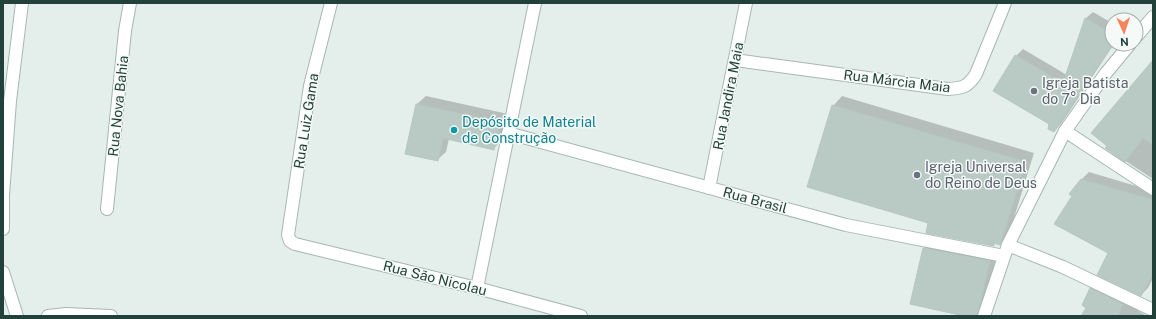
<svg xmlns="http://www.w3.org/2000/svg" width="1156" height="319" font-family="'Public Sans',sans-serif">
<style>
.shadow{fill:#0003}
.building{fill:#b9c9c3;stroke:#b6c8c1}
.lines{fill:none;stroke-linecap:round;stroke-linejoin:round}
.minor-casing{stroke:#a6b7b1;stroke-width:14}
.minor{stroke:#fff;stroke-width:12}
.worship-dot{fill:#6b7280;stroke:#f5faf8;stroke-width:1.5}
.culture-dot{fill:#0f9aa8;stroke:#f5faf8;stroke-width:1.5}
.labels{text-anchor:middle;dominant-baseline:central;stroke-width:3;stroke-linejoin:round;paint-order:stroke}
.street-label{font-size:14px;fill:#224139;stroke:#f5faf8}
.worship-label{font-size:14px;fill:#5b616d;stroke:#f5faf8;text-anchor:start}
.culture-label{font-size:14px;fill:#0d838f;stroke:#f5faf8;text-anchor:start}
</style>
<rect width="100%" height="100%" fill="#e4eeea"/>
<g class="shadow">
<polygon points="1093,12 1112,23 1112,44 1114,44 1061,124 1054,131 1016,56 1023,49 1067,75 1086,18"/>
<polygon points="1153,62 1153,179 1106,148"/>
<polygon points="426,96 508,114 502,140 493,149 449,139 446,152 437,160 417,104"/>
<polygon points="842,96 1034,153 1009,234 1000,244 996,242 993,245 929,223 833,106"/>
<polygon points="1089,172 1153,191 1153,278 1148,288 1141,295 1110,253 1074,195 1082,179"/>
<polygon points="932,240 998,253 985,304 978,316 969,316 924,248"/>
<polygon points="1099,281 1141,302 1137,310 1147,316 1082,316 1087,307 1091,289"/>
</g>
<g class="building">
<polygon points="1085,18 1112,34 1112,45 1054,132 1048,129 1049,124 993,91 1015,55 1063,83"/>
<polygon points="1153,60 1153,145 1143,138 1125,162 1105,148 1107,146 1091,133"/>
<polygon points="416,104 500,122 494,150 443,138 438,161 405,154"/>
<polygon points="832,105 1026,162 1000,245 994,243 994,246 926,233 928,223 807,187"/>
<polygon points="1081,179 1153,200 1153,274 1141,296 1097,275 1108,253 1054,224 1072,196 1069,194"/>
<polygon points="923,248 990,261 977,316 964,316 910,304"/>
<polygon points="1090,288 1123,304 1118,316 1081,316 1086,308 1082,305"/>
</g>
<g class="lines">
<g class="minor-casing">
<g id="minor">
<polyline points="331,3 310,86 288,235 290,241 295,244 477,288 581,316"/>
<polyline points="1136,37 1153,17"/>
<path d="M735 60 948 89C963 88 968 87 976 74L1005 3"/>
<polyline points="1065,131 1153,189"/>
<polyline points="508,133 846,225 1004,256"/>
<polyline points="709,188 746,3"/>
<polyline points="107,209 125,31 130,3"/>
<polyline points="3,229 3,195 10,101 22,3"/>
<polyline points="1008,245 1063,267 1153,310"/>
<polyline points="3,272 17,316"/>
<polyline points="477,288 535,3"/>
<polyline points="48,316 66,314 111,316"/>
<polyline points="984,316 1008,245 1065,131 1106,73 1130,44"/>
</g>
</g>
<use href="#minor" class="minor"/>
</g>
<g class="worship-dot">
<circle cx="1034" cy="91" r="4"/>
<circle cx="917" cy="175" r="4"/>
</g>
<circle class="culture-dot" cx="454" cy="130" r="4"/>
<g class="labels">
<g class="street-label">
<text transform="translate(897 81) rotate(7)">Rua Márcia Maia</text>
<text transform="translate(728 96) rotate(-79)">Rua Jandira Maia</text>
<text transform="translate(118 106) rotate(-84)">Rua Nova Bahia</text>
<text transform="translate(306 121) rotate(-81)">Rua Luiz Gama</text>
<text transform="translate(755 200) rotate(15)">Rua Brasil</text>
<text transform="translate(435 278) rotate(14)">Rua São Nicolau</text>
</g>
<g class="worship-label">
<text x="1042" y="83">Igreja Batista<tspan x="1042" dy="16">do 7° Dia</tspan></text>
<text x="925" y="167">Igreja Universal<tspan x="925" dy="16">do Reino de Deus</tspan></text>
</g>
<g class="culture-label">
<text x="462" y="122">Depósito de Material<tspan x="462" dy="16">de Construção</tspan></text>
</g>
</g>
<rect width="1156" height="319" fill="none" stroke="#224139" stroke-width="8"/>
<g transform="translate(1124 32) rotate(177)"><circle r="19" fill="#f5faf8" stroke="#a1b0ac"/>
<path d="M0-3L7 15L0 10L-7 15Z" fill="#f78359"/>
<text y="-6" font-size="11" font-weight="bold" text-anchor="middle" fill="#224139">N</text>
</g>
</svg>
